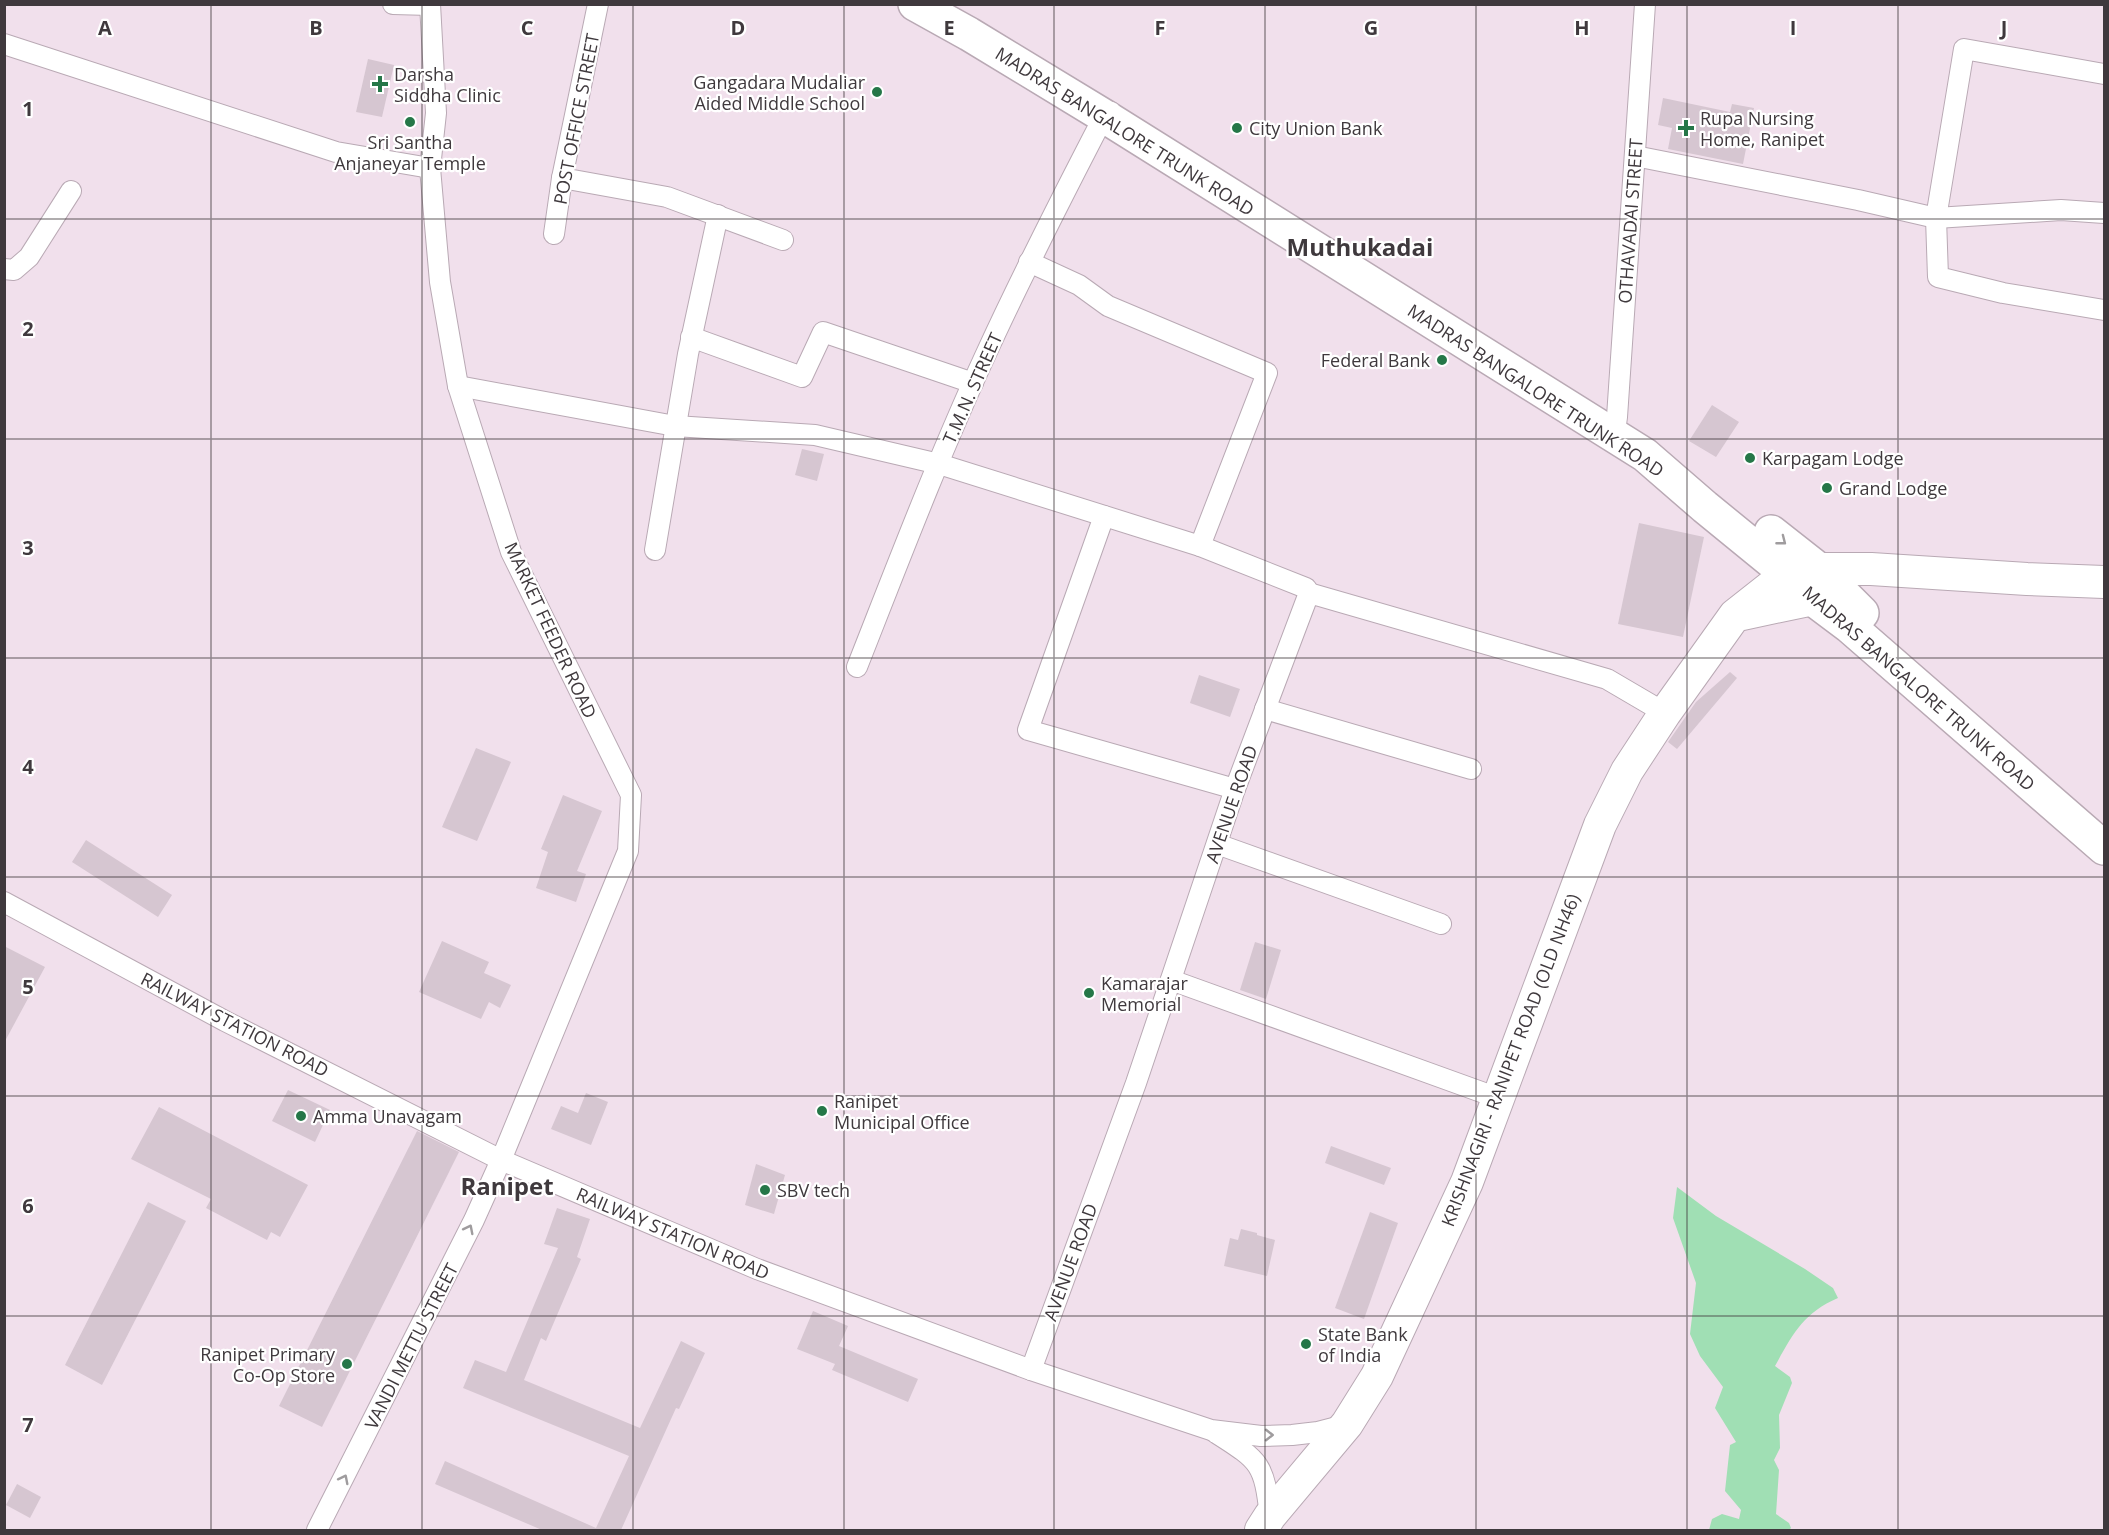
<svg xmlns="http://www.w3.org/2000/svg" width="2109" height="1535" font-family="'Open Sans',sans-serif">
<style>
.water{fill:#a0dfb4}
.building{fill:#d6c6d1}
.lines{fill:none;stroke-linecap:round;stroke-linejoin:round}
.street-casing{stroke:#b9a9b4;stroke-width:22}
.primary-casing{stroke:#b9a9b4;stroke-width:34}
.highway-casing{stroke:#b9a9b4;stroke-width:36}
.street{stroke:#fff;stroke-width:20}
.primary{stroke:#fff;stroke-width:32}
.highway{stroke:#fff;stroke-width:33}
.oneway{stroke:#9f9c9e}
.grid{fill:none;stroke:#3f393d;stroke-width:1.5;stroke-opacity:0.55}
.poi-dot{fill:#257748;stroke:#fff;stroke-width:2}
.labels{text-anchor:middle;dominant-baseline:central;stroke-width:4.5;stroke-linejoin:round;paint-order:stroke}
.poi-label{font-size:18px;fill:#3f393d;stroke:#fff;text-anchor:start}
.street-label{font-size:18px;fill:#3f393d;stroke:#fff}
.district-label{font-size:24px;font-weight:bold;fill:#3f393d;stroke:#fff}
.grid-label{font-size:20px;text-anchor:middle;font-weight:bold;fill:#3f393d;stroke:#fff;stroke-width:4.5;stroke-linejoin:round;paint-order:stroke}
</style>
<rect width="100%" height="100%" fill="#f1e0ec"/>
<path class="water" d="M1677 1187 1716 1216 1805 1269 1833 1288 1838 1298C1803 1313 1793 1334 1775 1366L1790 1377 1792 1383 1779 1415 1780 1448 1774 1460 1779 1470 1776 1514 1789 1523 1791 1528 1789 1530H1709L1712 1519 1722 1514 1739 1519 1741 1510 1725 1491 1730 1445 1736 1442 1715 1408 1723 1387 1700 1356 1690 1334 1696 1283 1673 1218Z"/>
<g class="building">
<polygon points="368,59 394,65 382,117 356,112"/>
<polygon points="1663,98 1730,112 1732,104 1754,108 1743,164 1668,149 1672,128 1658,125"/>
<polygon points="1712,405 1739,422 1716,457 1689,441"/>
<polygon points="802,449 824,454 817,481 795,475"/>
<polygon points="1639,523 1704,537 1683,637 1618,624"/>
<polygon points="1730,672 1737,678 1677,749 1668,742 1696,702"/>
<polygon points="1199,675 1240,689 1230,717 1190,703"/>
<polygon points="476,748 511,762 477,841 442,827"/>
<polygon points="563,795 602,811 577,871 586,874 576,902 536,888 548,852 541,849"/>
<polygon points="86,840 172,895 158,917 72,862"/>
<polygon points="442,941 489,962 484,973 511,985 500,1008 489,1002 481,1019 419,992"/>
<polygon points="1255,942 1281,950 1266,999 1240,990"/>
<polygon points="4,946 45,967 4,1043"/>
<polygon points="288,1090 330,1110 315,1142 272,1121"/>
<polygon points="586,1093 608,1102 591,1145 551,1129 561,1106 578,1113"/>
<polygon points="159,1107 308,1185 280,1237 271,1232 267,1240 206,1208 211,1199 131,1159"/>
<polygon points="417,1131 459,1152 322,1427 279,1406"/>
<polygon points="1331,1146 1391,1168 1384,1185 1325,1163"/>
<polygon points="756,1164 785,1175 774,1214 745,1205"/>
<polygon points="148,1202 186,1221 102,1385 65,1365"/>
<polygon points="557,1208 590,1219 577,1257 581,1259 546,1341 541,1338 524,1380 640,1428 681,1341 705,1353 679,1409 676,1408 621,1530 542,1530 435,1484 445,1461 596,1528 629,1456 463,1388 475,1360 506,1372 558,1248 544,1244"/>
<polygon points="1370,1212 1398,1223 1364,1319 1335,1308"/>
<polygon points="1241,1229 1257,1233 1257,1235 1275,1240 1267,1276 1224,1266 1230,1238 1238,1240"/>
<polygon points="813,1311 848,1326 839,1346 918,1379 908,1402 832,1370 835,1364 797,1349"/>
<polygon points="17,1484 41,1497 30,1518 6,1505"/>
</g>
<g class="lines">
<g class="street-casing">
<g id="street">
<polyline points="393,4 430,5"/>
<polyline points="4,44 336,152 430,168"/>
<polyline points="2104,74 1964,49 1936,218 1938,277 2003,293 2104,310"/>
<polyline points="1635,156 1858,200 1936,218 2061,210 2104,213"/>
<polyline points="562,178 667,197 783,240"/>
<polyline points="554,234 562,178 598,4"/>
<polyline points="1029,262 1079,285 1108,306 1267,373 1200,546 1306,588 1309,593"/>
<polyline points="4,269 14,270 29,257 71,191"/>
<polyline points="691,337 802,377 823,332 973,383"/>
<polyline points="458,386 675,426 815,435 939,464 1200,546"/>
<polyline points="1614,438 1617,417 1645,4"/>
<polyline points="1104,516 1028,730 1235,789"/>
<polyline points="655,550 688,354 718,215"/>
<path d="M857 667C898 563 938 458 985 356 1022 275 1063 195 1104 116L1111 112"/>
<polyline points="1265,709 1471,769"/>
<polyline points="1217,844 1441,924"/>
<polyline points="4,902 225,1021 501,1160 757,1269 1031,1370 1211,1430 1261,1436 1292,1435 1318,1432 1345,1425"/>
<polyline points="1171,980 1498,1098"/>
<polyline points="1031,1370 1136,1083 1235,789 1309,593 1607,679 1665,713"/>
<path d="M1216 1433C1260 1461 1264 1463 1270 1516"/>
<polyline points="317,1530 474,1220 501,1160 628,851 631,795 511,552 458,386 440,282 430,168 436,113 430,4"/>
</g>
</g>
<g class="primary-casing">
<g id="primary">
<polyline points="1742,614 1813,599 1832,588"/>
<polyline points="1261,1530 1270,1516 1347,1424 1377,1376 1467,1182 1600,825 1627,771 1665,713 1735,615 1787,574 1818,569 1871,569 2027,579 2104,582"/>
</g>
</g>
<g class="highway-casing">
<g id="highway">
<polyline points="915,4 969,34 1104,116 1645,455 1705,507 1787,574 1813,599 1849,626 2104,848"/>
<polyline points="1771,532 1818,569 1862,613"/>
</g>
</g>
<use href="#street" class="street"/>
<use href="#primary" class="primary"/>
<use href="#highway" class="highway"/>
</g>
<defs><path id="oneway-chevron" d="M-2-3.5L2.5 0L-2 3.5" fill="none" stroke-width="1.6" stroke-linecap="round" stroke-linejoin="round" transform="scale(1.5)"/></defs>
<g class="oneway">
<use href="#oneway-chevron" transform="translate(1782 541) rotate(38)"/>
<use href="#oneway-chevron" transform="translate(469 1229) rotate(-63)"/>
<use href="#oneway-chevron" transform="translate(1269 1435)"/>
<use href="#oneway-chevron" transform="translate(344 1479) rotate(-63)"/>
</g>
<path class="grid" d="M211 4V1530M422 4V1530M633 4V1530M844 4V1530M1054 4V1530M1265 4V1530M1476 4V1530M1687 4V1530M1898 4V1530M4 219H2104M4 439H2104M4 658H2104M4 877H2104M4 1096H2104M4 1316H2104"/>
<g class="poi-dot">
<path d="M377 75h6v6h6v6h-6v6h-6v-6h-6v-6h6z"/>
<circle cx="877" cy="92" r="6"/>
<circle cx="410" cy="122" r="6"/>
<circle cx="1237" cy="128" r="6"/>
<path d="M1683 119h6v6h6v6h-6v6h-6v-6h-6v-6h6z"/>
<circle cx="1442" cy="360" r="6"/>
<circle cx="1750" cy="458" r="6"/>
<circle cx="1827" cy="488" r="6"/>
<circle cx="1089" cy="993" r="6"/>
<circle cx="822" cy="1111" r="6"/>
<circle cx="301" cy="1116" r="6"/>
<circle cx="765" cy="1190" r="6"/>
<circle cx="1306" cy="1344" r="6"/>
<circle cx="347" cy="1364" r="6"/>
</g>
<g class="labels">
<g class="poi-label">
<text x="394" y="74">Darsha<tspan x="394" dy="21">Siddha Clinic</tspan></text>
<text x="865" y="82" text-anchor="end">Gangadara Mudaliar<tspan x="865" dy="21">Aided Middle School</tspan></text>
<text x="1700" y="118">Rupa Nursing<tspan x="1700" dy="21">Home, Ranipet</tspan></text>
<text x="1249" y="128">City Union Bank</text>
<text x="410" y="142" text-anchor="middle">Sri Santha<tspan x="410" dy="21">Anjaneyar Temple</tspan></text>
<text x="1430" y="360" text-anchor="end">Federal Bank</text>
<text x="1762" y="458">Karpagam Lodge</text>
<text x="1839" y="488">Grand Lodge</text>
<text x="1101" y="983">Kamarajar<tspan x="1101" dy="21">Memorial</tspan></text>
<text x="834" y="1101">Ranipet<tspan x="834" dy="21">Municipal Office</tspan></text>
<text x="313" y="1116">Amma Unavagam</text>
<text x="777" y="1190">SBV tech</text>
<text x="1318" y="1334">State Bank<tspan x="1318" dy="21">of India</tspan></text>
<text x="335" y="1354" text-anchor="end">Ranipet Primary<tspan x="335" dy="21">Co-Op Store</tspan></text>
</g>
<g class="street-label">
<text transform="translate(576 119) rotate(-79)">POST OFFICE STREET</text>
<text transform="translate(1125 131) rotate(32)">MADRAS BANGALORE TRUNK ROAD</text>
<text transform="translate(1630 221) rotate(-86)">OTHAVADAI STREET</text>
<text transform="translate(972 388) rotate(-66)">T.M.N. STREET</text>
<text transform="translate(1536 390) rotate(33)">MADRAS BANGALORE TRUNK ROAD</text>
<text transform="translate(551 630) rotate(65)">MARKET FEEDER ROAD</text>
<text transform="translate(1919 688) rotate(41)">MADRAS BANGALORE TRUNK ROAD</text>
<text transform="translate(1231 804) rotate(-71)">AVENUE ROAD</text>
<text transform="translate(235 1024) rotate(27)">RAILWAY STATION ROAD</text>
<text transform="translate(1510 1060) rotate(-69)">KRISHNAGIRI - RANIPET ROAD (OLD NH46)</text>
<text transform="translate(673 1233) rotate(23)">RAILWAY STATION ROAD</text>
<text transform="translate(1070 1262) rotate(-70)">AVENUE ROAD</text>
<text transform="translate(411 1346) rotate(-63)">VANDI METTU STREET</text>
</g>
<g class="district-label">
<text x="1360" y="246">Muthukadai</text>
<text x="507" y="1185">Ranipet</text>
</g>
</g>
<g class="grid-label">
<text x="105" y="35">A</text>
<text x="316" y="35">B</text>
<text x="527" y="35">C</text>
<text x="738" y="35">D</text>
<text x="949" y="35">E</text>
<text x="1160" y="35">F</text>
<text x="1371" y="35">G</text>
<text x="1582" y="35">H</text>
<text x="1793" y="35">I</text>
<text x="2004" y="35">J</text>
<text x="28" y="116">1</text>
<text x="28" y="336">2</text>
<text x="28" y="555">3</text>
<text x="28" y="774">4</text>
<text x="28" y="994">5</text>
<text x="28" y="1213">6</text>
<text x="28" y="1432">7</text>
</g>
<rect width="2109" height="1535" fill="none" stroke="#3f393d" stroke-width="12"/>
</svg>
